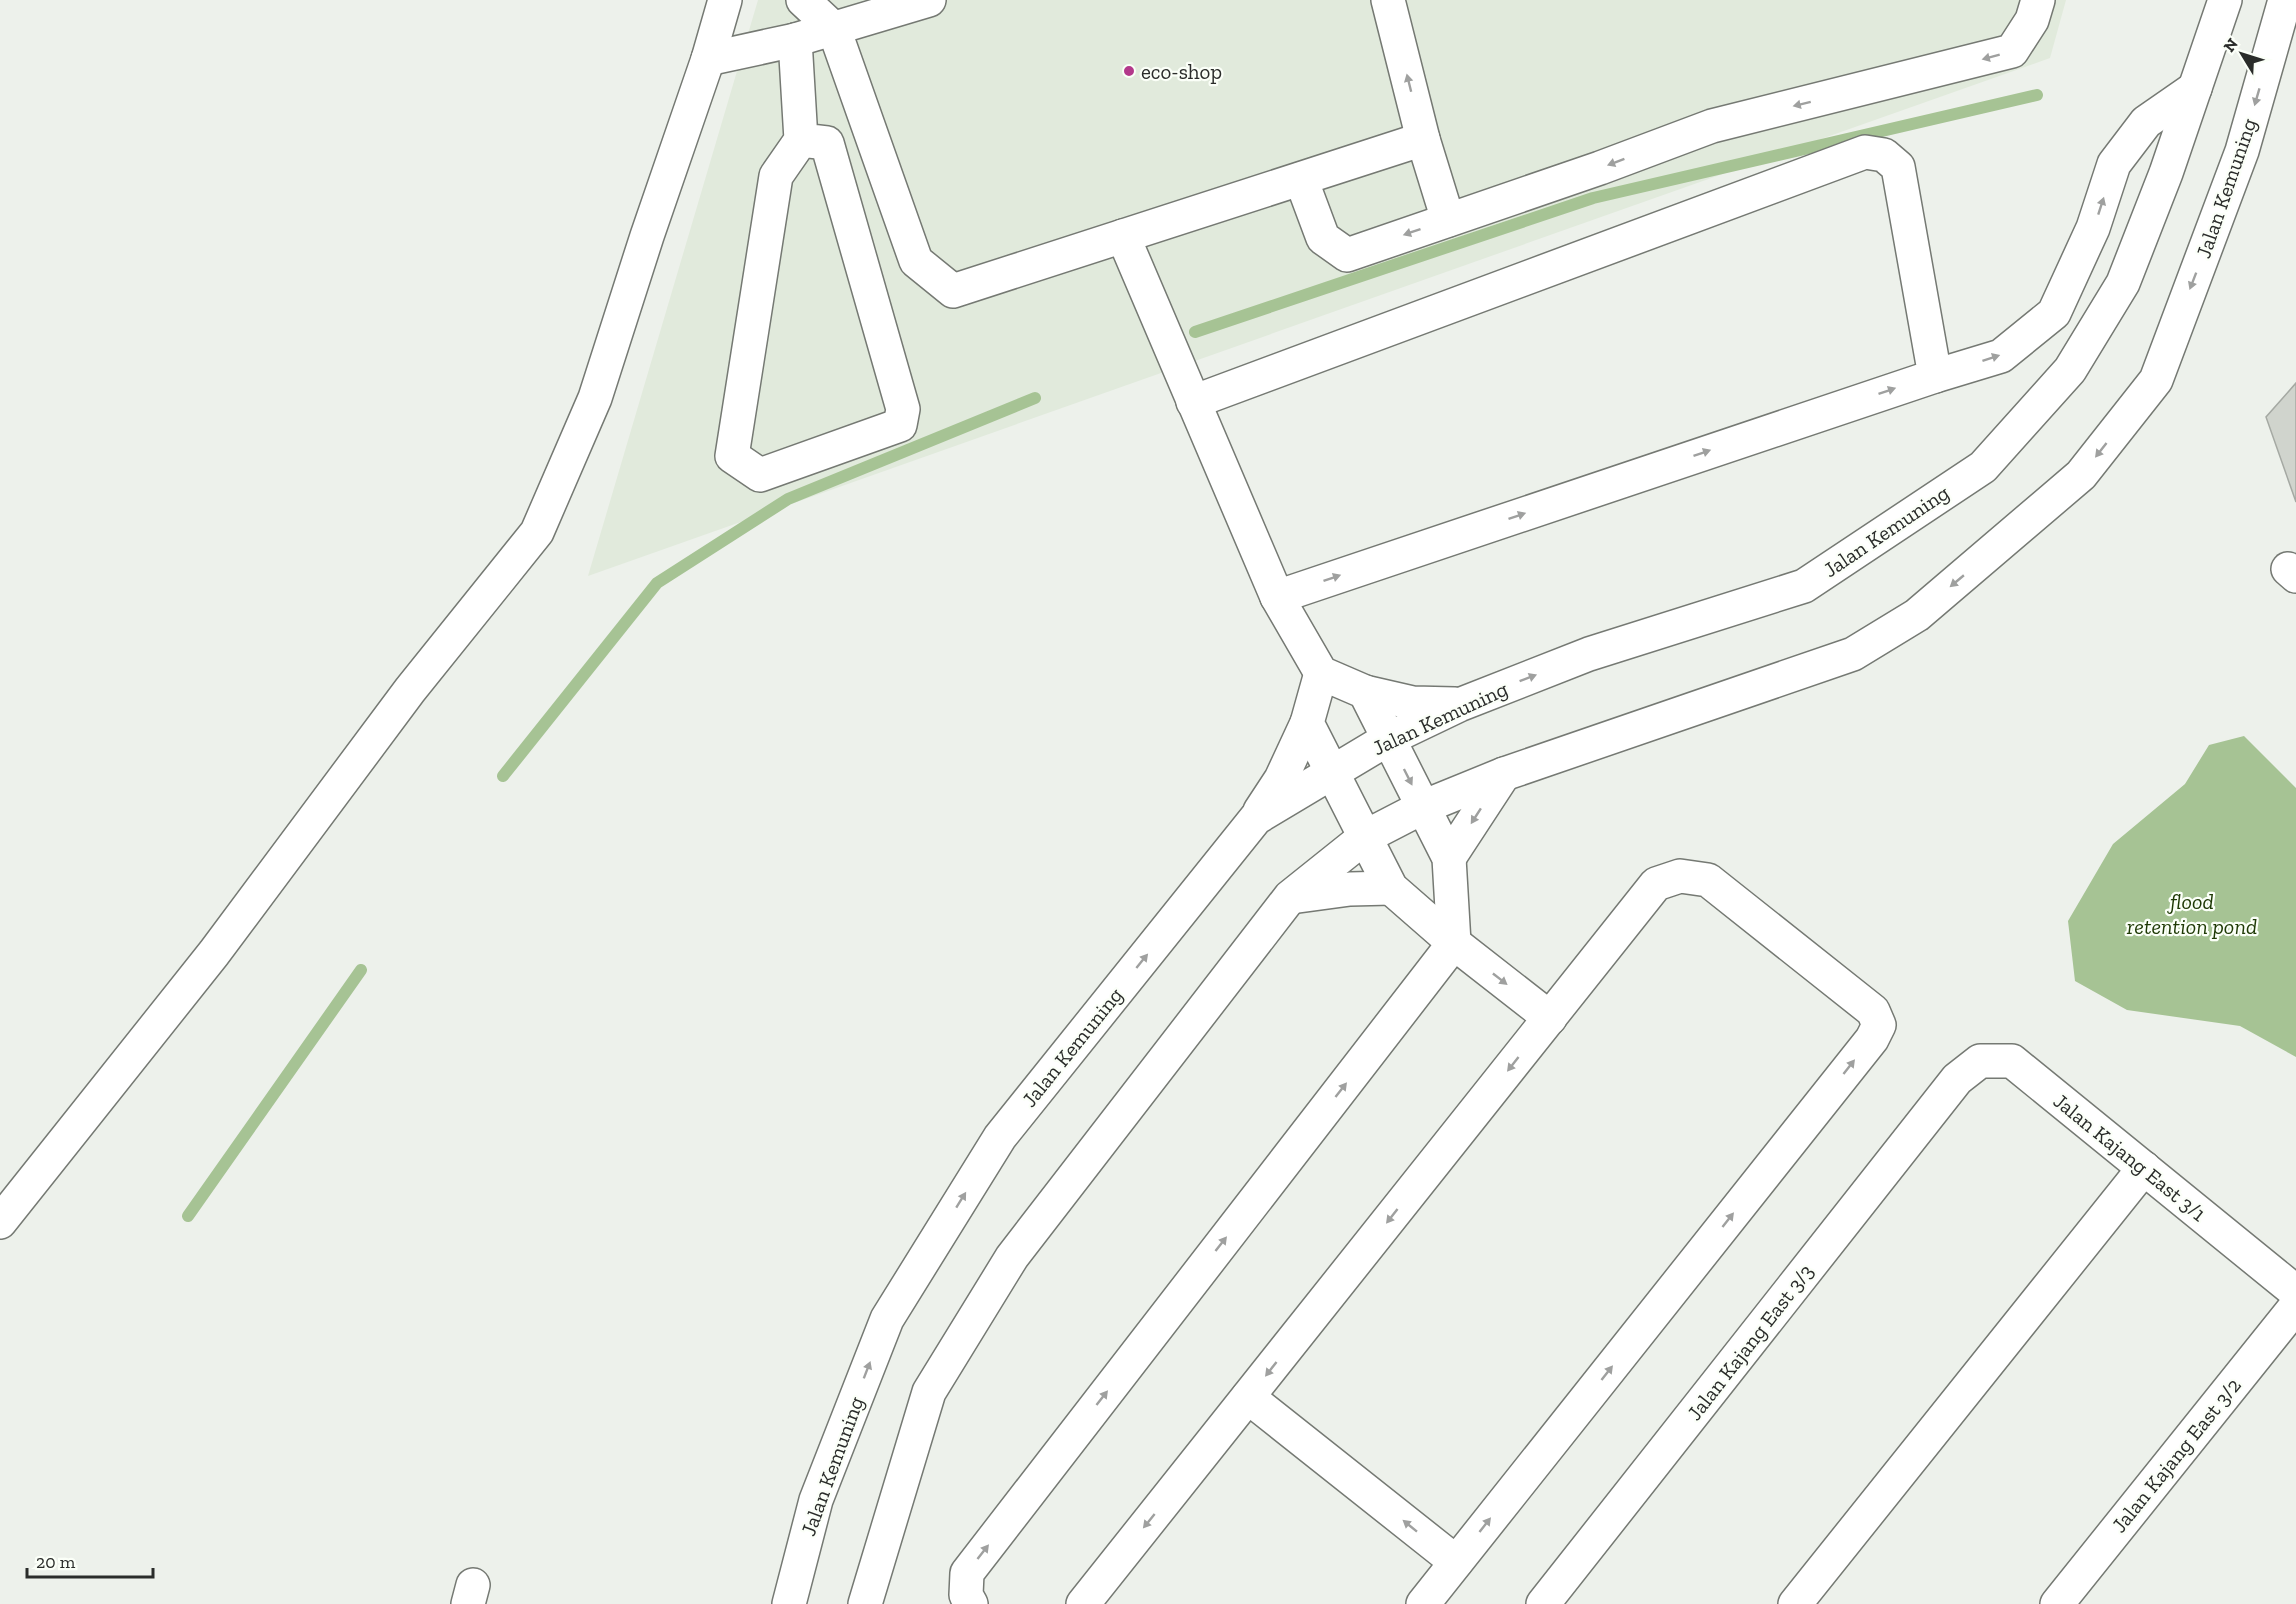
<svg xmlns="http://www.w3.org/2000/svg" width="2296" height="1604" font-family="'Zilla Slab',serif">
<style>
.built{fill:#e1eadc}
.water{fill:#a6c394}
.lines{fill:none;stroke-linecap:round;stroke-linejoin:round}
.stream{stroke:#a6c394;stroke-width:12}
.building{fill:#d0d4cd;stroke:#a5a9a3;stroke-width:1.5}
.minor-casing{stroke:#757973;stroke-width:36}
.minor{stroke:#fff;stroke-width:33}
.oneway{fill:#9fa09f}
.poi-dot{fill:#b3388b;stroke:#fbfff8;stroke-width:2}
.labels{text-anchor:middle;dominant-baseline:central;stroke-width:4.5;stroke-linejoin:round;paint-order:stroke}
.poi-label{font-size:21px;fill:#2a2c2a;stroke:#fbfff8;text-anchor:start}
.street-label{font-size:21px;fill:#2a2c2a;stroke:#fbfff8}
.water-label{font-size:22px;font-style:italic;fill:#1e3905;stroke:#fbfff8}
</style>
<rect width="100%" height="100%" fill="#edf1eb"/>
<polygon class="built" points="758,0 2066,0 2050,58 588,576"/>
<polygon class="water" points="2244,736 2296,788 2296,1057 2240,1026 2127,1010 2075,981 2068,921 2113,844 2185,784 2209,745"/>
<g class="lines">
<g class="stream">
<polyline points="1195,332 1593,198 2037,95"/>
<polyline points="503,776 657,583 788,499 1035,398"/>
<polyline points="188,1216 361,970"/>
</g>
</g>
<polygon class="building" points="2296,383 2296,502 2266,417"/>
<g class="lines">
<g class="minor-casing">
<g id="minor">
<polyline points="803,0 834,29 916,261 953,291 1423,139"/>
<polyline points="1388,0 1423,139 1448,220"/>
<polyline points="795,40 801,140 776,176 732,456 760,475 900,425 903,409 827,143 801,140"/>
<polyline points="708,59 795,40 929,0"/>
<polyline points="1301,179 1323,238 1347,255 1600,168 1712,126 2012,51 2032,20 2038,0"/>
<polyline points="1935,376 2001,356 2054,313 2093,228 2114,164 2146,122 2195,88"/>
<polyline points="1193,402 1865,152 1884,155 1898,167 1935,376 1277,597"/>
<polyline points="2288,569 2296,576"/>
<polyline points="1321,673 1307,723 1391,888 1454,943 1550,1018"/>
<polyline points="1365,692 1413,703 1455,704"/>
<polyline points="1260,811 1281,779 1307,723"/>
<polyline points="1449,858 1504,774"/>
<polyline points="1291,897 1350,889 1391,888"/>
<polyline points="0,1222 214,953 410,690 537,532 595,398 647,236 708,59 725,0"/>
<polyline points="1248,1397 1456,1562"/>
<polyline points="468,1604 473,1585"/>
<polyline points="789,1604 816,1500 887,1319 1000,1137 1256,818 1388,739 1459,705 1589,654 1804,586 1983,467 2070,370 2123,283 2166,173 2225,0"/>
<polyline points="865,1604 929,1392 1012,1257 1290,897 1365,837 1423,807 1504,774 1853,654 1917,615 2081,475 2156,380 2242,151 2285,0"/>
<polyline points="971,1604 966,1595 967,1573 1454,943 1449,858 1365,692 1321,673 1277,597 1123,236"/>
<polyline points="1083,1604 1656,884 1680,876 1708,880 1873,1011 1879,1025 1872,1039 1423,1604"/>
<polyline points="1543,1604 1957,1079 1980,1061 2012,1061 2296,1292"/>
<polyline points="1795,1604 2144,1168"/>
<polyline points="2057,1604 2296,1306"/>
</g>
</g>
<use href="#minor" class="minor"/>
</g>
<defs><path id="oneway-solid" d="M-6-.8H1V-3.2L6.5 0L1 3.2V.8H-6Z" transform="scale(1.5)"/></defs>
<g class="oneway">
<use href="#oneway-solid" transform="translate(1991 57) rotate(165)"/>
<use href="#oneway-solid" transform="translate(1409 83) rotate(-104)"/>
<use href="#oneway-solid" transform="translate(2257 97) rotate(106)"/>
<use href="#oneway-solid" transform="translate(1802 104) rotate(166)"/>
<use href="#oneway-solid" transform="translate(1616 162) rotate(159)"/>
<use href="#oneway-solid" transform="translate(2101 206) rotate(-72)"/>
<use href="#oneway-solid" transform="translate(1412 232) rotate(161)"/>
<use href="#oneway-solid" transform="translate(2193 281) rotate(111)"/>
<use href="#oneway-solid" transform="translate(1991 358) rotate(-18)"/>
<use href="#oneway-solid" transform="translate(1887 391) rotate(-19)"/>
<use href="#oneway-solid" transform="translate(2101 450) rotate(128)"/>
<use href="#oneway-solid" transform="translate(1702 453) rotate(-19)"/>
<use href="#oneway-solid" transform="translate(1517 516) rotate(-19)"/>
<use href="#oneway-solid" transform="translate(1332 578) rotate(-19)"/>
<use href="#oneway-solid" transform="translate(1957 581) rotate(140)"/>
<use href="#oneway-solid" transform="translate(1528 678) rotate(-21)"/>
<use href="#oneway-solid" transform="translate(1408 777) rotate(63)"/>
<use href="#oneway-solid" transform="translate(1476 816) rotate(123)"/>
<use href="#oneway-solid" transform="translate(1142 961) rotate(-51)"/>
<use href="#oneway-solid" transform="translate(1500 979) rotate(38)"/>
<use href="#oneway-solid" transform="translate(1513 1064) rotate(128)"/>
<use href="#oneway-solid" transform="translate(1849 1067) rotate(-52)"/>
<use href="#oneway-solid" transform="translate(1341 1090) rotate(-52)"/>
<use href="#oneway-solid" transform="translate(961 1200) rotate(-58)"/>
<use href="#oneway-solid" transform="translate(1392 1216) rotate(128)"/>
<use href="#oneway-solid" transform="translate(1728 1220) rotate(-52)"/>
<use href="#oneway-solid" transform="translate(1221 1244) rotate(-52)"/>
<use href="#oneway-solid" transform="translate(1271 1369) rotate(128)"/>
<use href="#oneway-solid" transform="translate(867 1370) rotate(-69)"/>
<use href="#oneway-solid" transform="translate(1607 1373) rotate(-52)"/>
<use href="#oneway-solid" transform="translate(1102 1398) rotate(-52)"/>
<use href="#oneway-solid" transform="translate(1149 1521) rotate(129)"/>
<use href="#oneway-solid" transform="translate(1485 1525) rotate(-52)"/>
<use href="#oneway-solid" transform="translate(1410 1526) rotate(-141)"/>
<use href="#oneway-solid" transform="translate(983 1552) rotate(-52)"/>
</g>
<circle class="poi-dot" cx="1129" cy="71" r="6"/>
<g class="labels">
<g class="poi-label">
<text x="1141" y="71">eco-shop</text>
</g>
<g class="street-label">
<text transform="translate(2226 188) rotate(-71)">Jalan Kemuning</text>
<text transform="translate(1886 531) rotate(-34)">Jalan Kemuning</text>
<text transform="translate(1440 718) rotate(-25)">Jalan Kemuning</text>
<text transform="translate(1072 1047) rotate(-51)">Jalan Kemuning</text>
<text transform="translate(2130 1157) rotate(39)">Jalan Kajang East 3/1</text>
<text transform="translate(1750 1342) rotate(-52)">Jalan Kajang East 3/3</text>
<text transform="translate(2176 1455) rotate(-51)">Jalan Kajang East 3/2</text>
<text transform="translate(832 1466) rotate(-70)">Jalan Kemuning</text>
</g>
<g class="water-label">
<text x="2192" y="901">flood<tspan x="2192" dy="25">retention pond</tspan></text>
</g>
</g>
<g transform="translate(2242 54) rotate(308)" stroke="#fbfff8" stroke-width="4.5" paint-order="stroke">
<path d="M0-4.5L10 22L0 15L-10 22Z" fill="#2a2c2a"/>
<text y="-9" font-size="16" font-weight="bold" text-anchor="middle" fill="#2a2c2a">N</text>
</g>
<path d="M27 1568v9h126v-9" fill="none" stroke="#2a2c2a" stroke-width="3"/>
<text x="36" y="1568" font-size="18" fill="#2a2c2a" stroke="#fbfff8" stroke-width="4.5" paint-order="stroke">20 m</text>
</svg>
